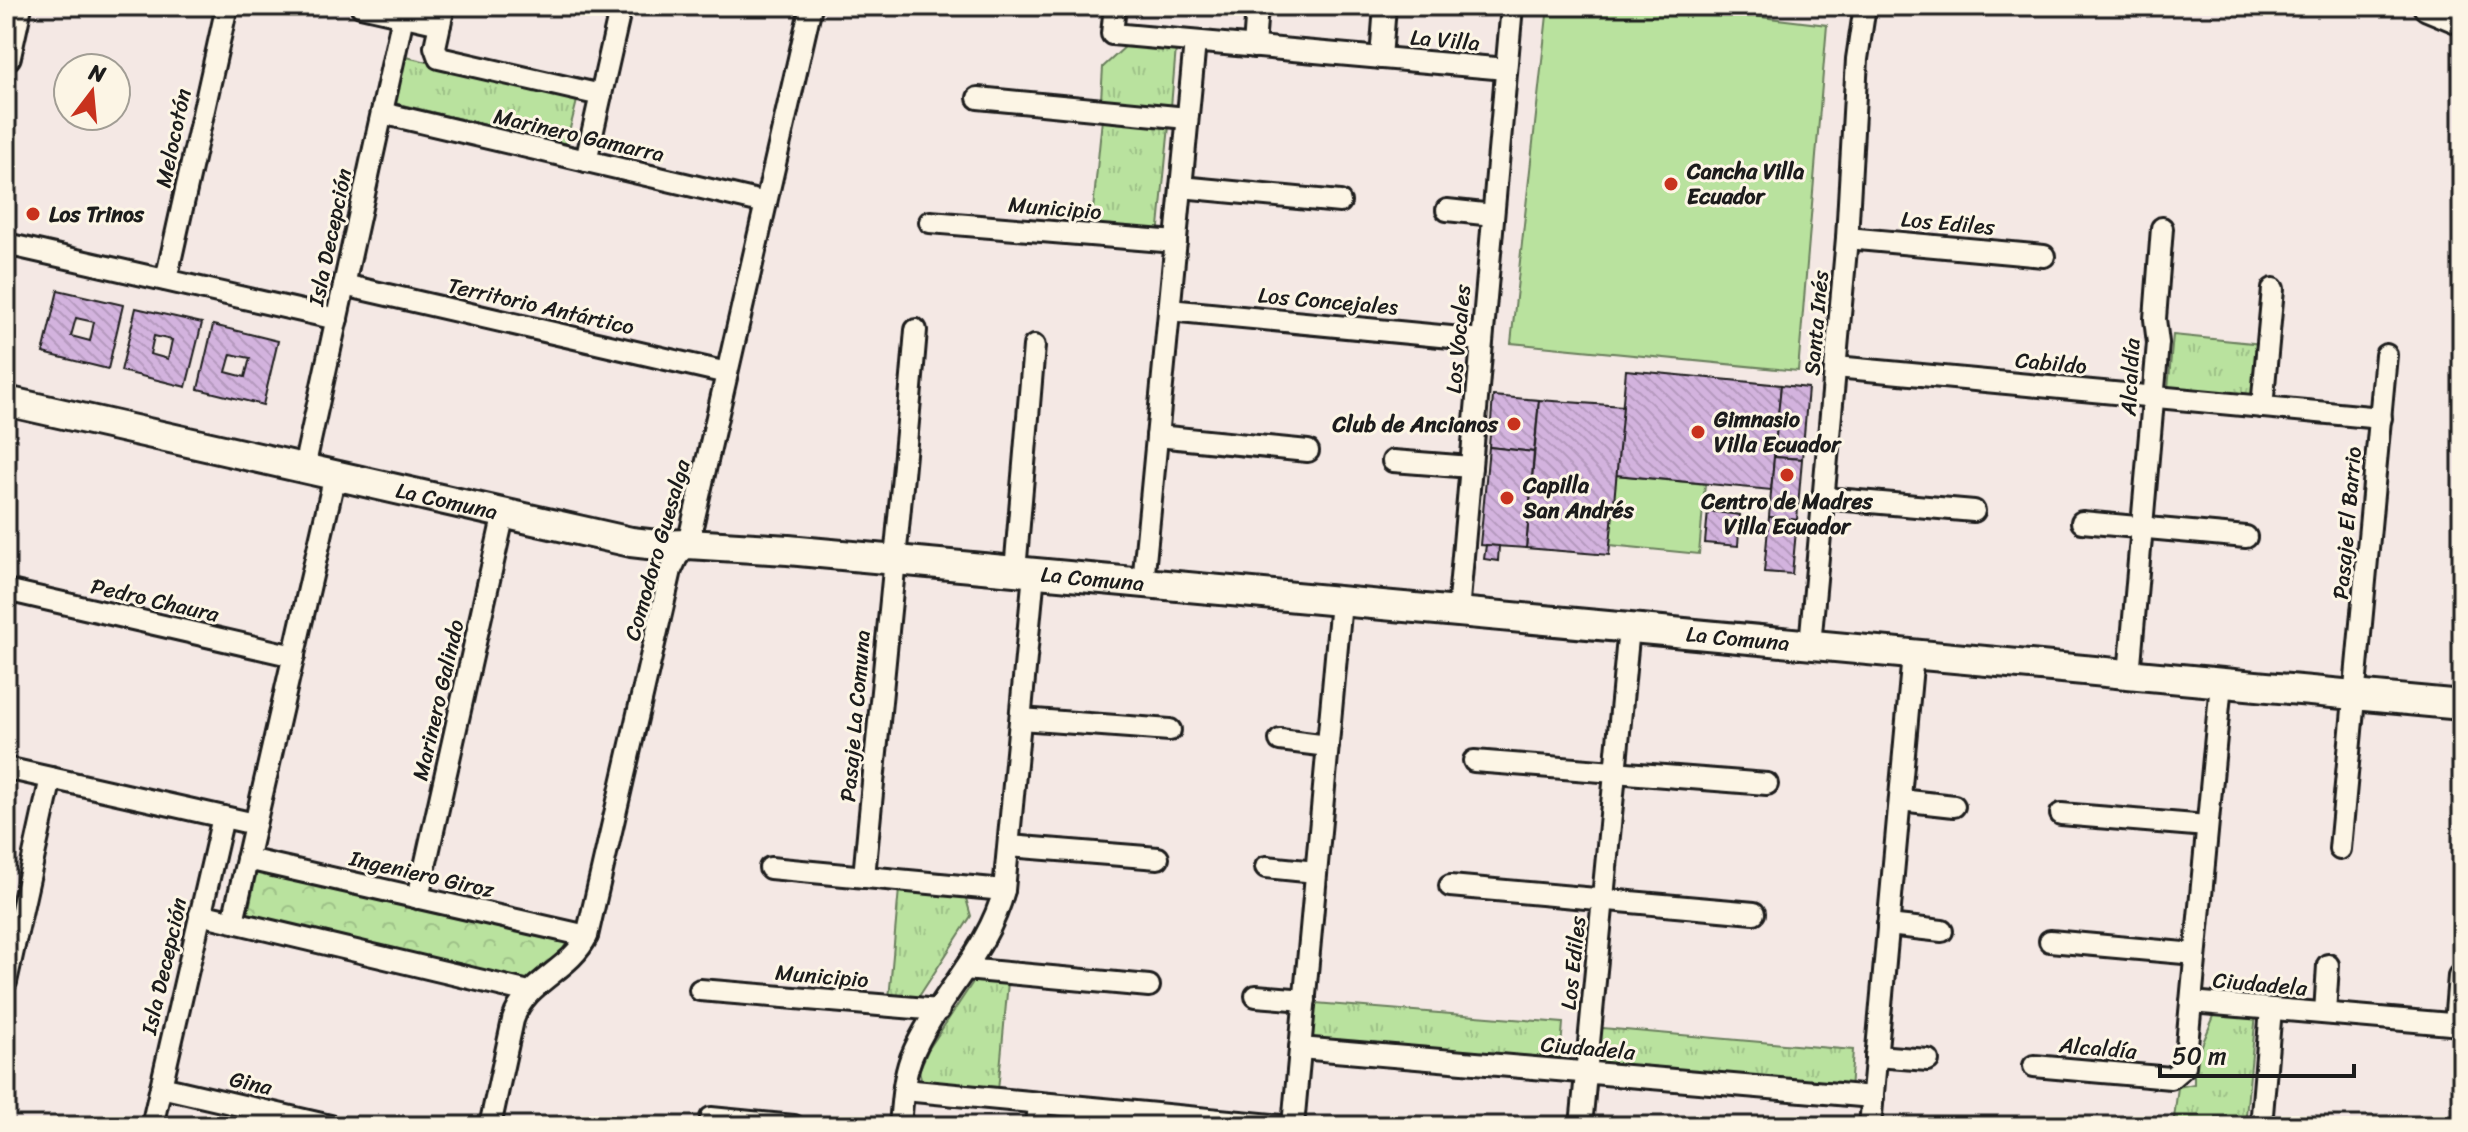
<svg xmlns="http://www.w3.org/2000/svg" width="2468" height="1132" font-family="Sriracha,sans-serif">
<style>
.grass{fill:url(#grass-tufts);stroke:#6a7f5d;stroke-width:2}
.park{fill:url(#park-crowns);stroke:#6a7f5d;stroke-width:2}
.garden{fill:#b9e29e;stroke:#6a7f5d;stroke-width:2}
.building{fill:url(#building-back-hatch);stroke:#1c1c1c;stroke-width:2;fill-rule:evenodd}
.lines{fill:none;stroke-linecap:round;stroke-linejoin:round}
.street-casing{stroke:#1c1c1c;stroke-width:26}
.secondary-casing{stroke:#1c1c1c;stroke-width:34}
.street{stroke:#fcf5e5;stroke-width:20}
.secondary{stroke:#fcf5e5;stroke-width:28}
.poi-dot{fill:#c8321e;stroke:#fcf5e5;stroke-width:3}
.labels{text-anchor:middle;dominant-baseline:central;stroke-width:6;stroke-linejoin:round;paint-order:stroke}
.street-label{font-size:22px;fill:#1c1c1c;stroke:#fcf5e5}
.poi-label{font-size:22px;font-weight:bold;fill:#1c1c1c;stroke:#fcf5e5;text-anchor:start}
</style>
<defs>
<pattern id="grass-tufts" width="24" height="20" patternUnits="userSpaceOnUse" patternTransform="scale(2)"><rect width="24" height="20" fill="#b9e29e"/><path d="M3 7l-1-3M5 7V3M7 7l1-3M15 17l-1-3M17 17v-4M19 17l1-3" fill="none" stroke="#9ec188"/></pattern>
<pattern id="park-crowns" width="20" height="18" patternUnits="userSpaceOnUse" patternTransform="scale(2)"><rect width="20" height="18" fill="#b9e29e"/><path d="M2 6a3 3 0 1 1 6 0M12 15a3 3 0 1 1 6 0" fill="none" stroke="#9ec188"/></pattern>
<pattern id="building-back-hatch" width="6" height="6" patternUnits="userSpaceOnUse" patternTransform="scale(2)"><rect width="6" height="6" fill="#d3b3de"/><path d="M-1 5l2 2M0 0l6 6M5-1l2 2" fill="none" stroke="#b599be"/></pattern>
</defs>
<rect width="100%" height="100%" fill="#f4e8e4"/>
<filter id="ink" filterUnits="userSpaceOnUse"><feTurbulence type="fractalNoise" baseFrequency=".0125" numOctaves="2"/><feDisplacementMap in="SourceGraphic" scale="16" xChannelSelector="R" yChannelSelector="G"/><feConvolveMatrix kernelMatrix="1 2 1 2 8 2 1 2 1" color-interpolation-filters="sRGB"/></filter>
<g filter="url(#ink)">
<g class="grass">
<polygon points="1127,45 1176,48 1171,107 1101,100 1103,67"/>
<polygon points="406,57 578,97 566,144 394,103"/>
<polygon points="1102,119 1169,126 1158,237 1091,230"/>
<polygon points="2173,335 2262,344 2257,399 2168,389"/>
<polygon points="899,889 965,895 971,916 916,1001 889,999"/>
<polygon points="975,979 1008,982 998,1091 923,1085 919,1071 928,1050"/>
<polygon points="1315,1003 1563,1023 1560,1061 1312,1042"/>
<polygon points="2256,1013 2245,1126 2173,1126 2178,1087 2194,1084 2194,1064 2214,1016"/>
<polygon points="1602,1028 1853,1050 1850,1090 1597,1066"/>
</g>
<polygon class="park" points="258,866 568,939 563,952 524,986 247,918"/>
<g class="garden">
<polygon points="1548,6 1671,6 1827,25 1798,371 1511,343"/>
<polygon points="1616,475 1705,484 1699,554 1610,545"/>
</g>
<g class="building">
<path d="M58 290 123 305 108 369 43 353ZM76 318 94 322 90 341 71 336Z"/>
<path d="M136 308 202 323 186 387 121 371ZM154 336 172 340 168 359 150 354Z"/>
<path d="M213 325 278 341 263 405 198 389ZM231 354 250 358 245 377 226 372Z"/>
<polygon points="1626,370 1781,385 1771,490 1616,475"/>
<polygon points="1781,385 1808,388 1802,459 1774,457"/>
<polygon points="1493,396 1539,400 1534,452 1489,447"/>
<polygon points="1539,400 1623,406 1609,555 1526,548"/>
<polygon points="1489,447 1534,452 1526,548 1480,545"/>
<polygon points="1774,457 1802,459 1797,520 1769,517"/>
<polygon points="1708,511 1740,515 1738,546 1705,543"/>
<polygon points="1769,517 1797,520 1792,574 1764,572"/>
<polygon points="1486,545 1499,546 1498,561 1484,559"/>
</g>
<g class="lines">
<g class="street-casing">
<g id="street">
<polyline points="361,6 440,24"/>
<polyline points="444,6 435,47 439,58 601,95"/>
<polyline points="1115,6 1112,34 1506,69"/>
<polyline points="1254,47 1257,6"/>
<polyline points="1381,58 1385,6"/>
<polyline points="978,98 1187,118"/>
<polyline points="382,113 766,203"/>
<polyline points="586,161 621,6"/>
<polyline points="1181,187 1340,202"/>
<polyline points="1447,210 1493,215"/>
<polyline points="930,222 1176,242"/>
<polyline points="1847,238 2044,256"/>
<polyline points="6,244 337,319"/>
<polyline points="166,280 227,6"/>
<polyline points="344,285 727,373"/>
<polyline points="1169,310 1482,340"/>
<polyline points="1836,367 2381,418"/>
<polyline points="2262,407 2273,289"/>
<polyline points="1157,436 1308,451"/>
<polyline points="1393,461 1471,467"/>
<polyline points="304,468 403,16"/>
<polyline points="1824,498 1974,511"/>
<polyline points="2082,522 2246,537"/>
<polyline points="1015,571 1034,346"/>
<polyline points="1143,583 1195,42"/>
<polyline points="6,590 294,656"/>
<polyline points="1458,612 1512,6"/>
<polyline points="1810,645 1847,238 1857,59 1865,6"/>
<polyline points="2129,675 2158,343 2155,319 2162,228"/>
<polyline points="1021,719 1170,730"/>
<polyline points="1280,740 1328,746"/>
<polyline points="1474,761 1767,784"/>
<polyline points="6,768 255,824"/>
<polyline points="1900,800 1954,806"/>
<polyline points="2061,814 2207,826"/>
<polyline points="1009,846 1158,858"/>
<polyline points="2340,849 2386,355"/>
<polyline points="247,859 587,936"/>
<polyline points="1266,867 1316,872"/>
<polyline points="770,868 1004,890"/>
<path d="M864 877C881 694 901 512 916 330"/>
<polyline points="1450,886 1754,913"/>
<polyline points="418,898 504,513"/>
<polyline points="200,914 529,992"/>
<polyline points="233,921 335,475"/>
<polyline points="1888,925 1942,931"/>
<polyline points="2050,941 2195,954"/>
<polyline points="965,969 1149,986"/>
<polyline points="6,982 51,778"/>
<polyline points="700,990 939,1010"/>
<polyline points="1256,996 1305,1000"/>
<polyline points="2191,1002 2462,1025"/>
<polyline points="2325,1013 2328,965"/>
<polyline points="2455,1024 2459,976"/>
<polyline points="1300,1048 1873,1097"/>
<polyline points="1876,1056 1928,1060"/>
<polyline points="2034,1066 2171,1078 2185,1066 2221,683"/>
<polyline points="161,1087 330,1126"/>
<polyline points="904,1090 1282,1126"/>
<polyline points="711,1118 794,1126"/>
<polyline points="152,1126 223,817"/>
<path d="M490 1126 513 1020C525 981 570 971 587 936L671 570 677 557 688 544 811 6"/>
<path d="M900 1126C902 1103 903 1080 911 1058 935 999 988 953 1004 890L1034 573"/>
<polyline points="1037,1126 1039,1103"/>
<polyline points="1293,1126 1341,602"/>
<polyline points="1581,1126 1629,628"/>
<polyline points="1870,1126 1913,655"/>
<polyline points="2261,1126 2271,1009"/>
</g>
</g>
<g class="secondary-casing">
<g id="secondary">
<polyline points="2428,6 2462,20"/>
<polyline points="6,56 17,6"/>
<path id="s1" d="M6 401 631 542 657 545 688 544 788 550 2462 705"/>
</g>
</g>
<use href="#street" class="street"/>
<use href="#secondary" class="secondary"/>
</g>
</g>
<g class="poi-dot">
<circle cx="1671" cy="184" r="8"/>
<circle cx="33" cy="214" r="8"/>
<circle cx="1514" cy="424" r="8"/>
<circle cx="1698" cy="432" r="8"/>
<circle cx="1787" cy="475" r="8"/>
<circle cx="1507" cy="498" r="8"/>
</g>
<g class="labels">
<g class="street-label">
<text transform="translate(1445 40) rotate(5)">La Villa</text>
<text transform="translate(579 135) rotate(13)">Marinero Gamarra</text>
<text transform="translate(173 138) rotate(-78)">Melocotón</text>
<text transform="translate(1055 208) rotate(5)">Municipio</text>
<text transform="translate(1948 223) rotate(5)">Los Ediles</text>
<text transform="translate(330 237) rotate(-78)">Isla Decepción</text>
<text transform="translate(1328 301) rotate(5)">Los Concejales</text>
<text transform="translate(541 306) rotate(13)">Territorio Antártico</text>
<text transform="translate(1816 323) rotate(-85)">Santa Inés</text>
<text transform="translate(1458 339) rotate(-85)">Los Vocales</text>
<text transform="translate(2051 363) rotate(5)">Cabildo</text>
<text transform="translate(2130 377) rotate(-87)">Alcaldía</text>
<text stroke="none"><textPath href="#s1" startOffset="452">La Comuna</textPath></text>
<text transform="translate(2347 523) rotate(-85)">Pasaje El Barrio</text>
<text transform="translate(657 550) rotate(-74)">Comodoro Guesalga</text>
<text stroke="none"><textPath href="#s1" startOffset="1104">La Comuna</textPath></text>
<text transform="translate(155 600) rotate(13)">Pedro Chaura</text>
<text stroke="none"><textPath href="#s1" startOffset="1752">La Comuna</textPath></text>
<text transform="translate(438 700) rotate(-77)">Marinero Galindo</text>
<text transform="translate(855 716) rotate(-85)">Pasaje La Comuna</text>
<text transform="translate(422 874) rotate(13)">Ingeniero Giroz</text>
<text transform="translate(1573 963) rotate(-84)">Los Ediles</text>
<text transform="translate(164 966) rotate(-77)">Isla Decepción</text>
<text transform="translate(822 976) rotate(5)">Municipio</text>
<text transform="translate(2260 984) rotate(5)">Ciudadela</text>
<text transform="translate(1588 1048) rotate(5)">Ciudadela</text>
<text transform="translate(2098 1048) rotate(5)">Alcaldía</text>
<text transform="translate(251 1083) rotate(13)">Gina</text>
</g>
<g class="poi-label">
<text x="1687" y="171">Cancha Villa<tspan x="1687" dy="25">Ecuador</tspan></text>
<text x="49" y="214">Los Trinos</text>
<text x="1714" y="419">Gimnasio<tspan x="1714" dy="25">Villa Ecuador</tspan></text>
<text x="1498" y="424" text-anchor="end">Club de Ancianos</text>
<text x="1523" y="485">Capilla<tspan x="1523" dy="25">San Andrés</tspan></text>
<text x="1787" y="501" text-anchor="middle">Centro de Madres<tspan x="1787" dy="25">Villa Ecuador</tspan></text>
</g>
</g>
<rect width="2468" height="1132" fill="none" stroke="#fcf5e5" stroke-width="32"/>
<rect x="16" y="16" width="2436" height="1100" fill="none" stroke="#1c1c1c" stroke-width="3" filter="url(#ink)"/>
<g transform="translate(92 92) rotate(16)"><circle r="38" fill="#fcf5e5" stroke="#a29e95" stroke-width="2"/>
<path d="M0-6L14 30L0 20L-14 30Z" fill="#c8321e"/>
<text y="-12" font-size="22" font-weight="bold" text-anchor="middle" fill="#1c1c1c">N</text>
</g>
<path d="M2160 1064v12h194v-12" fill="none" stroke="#1c1c1c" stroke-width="4"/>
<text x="2172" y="1064" font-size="24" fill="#1c1c1c" stroke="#fcf5e5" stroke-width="6" paint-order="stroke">50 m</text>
</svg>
